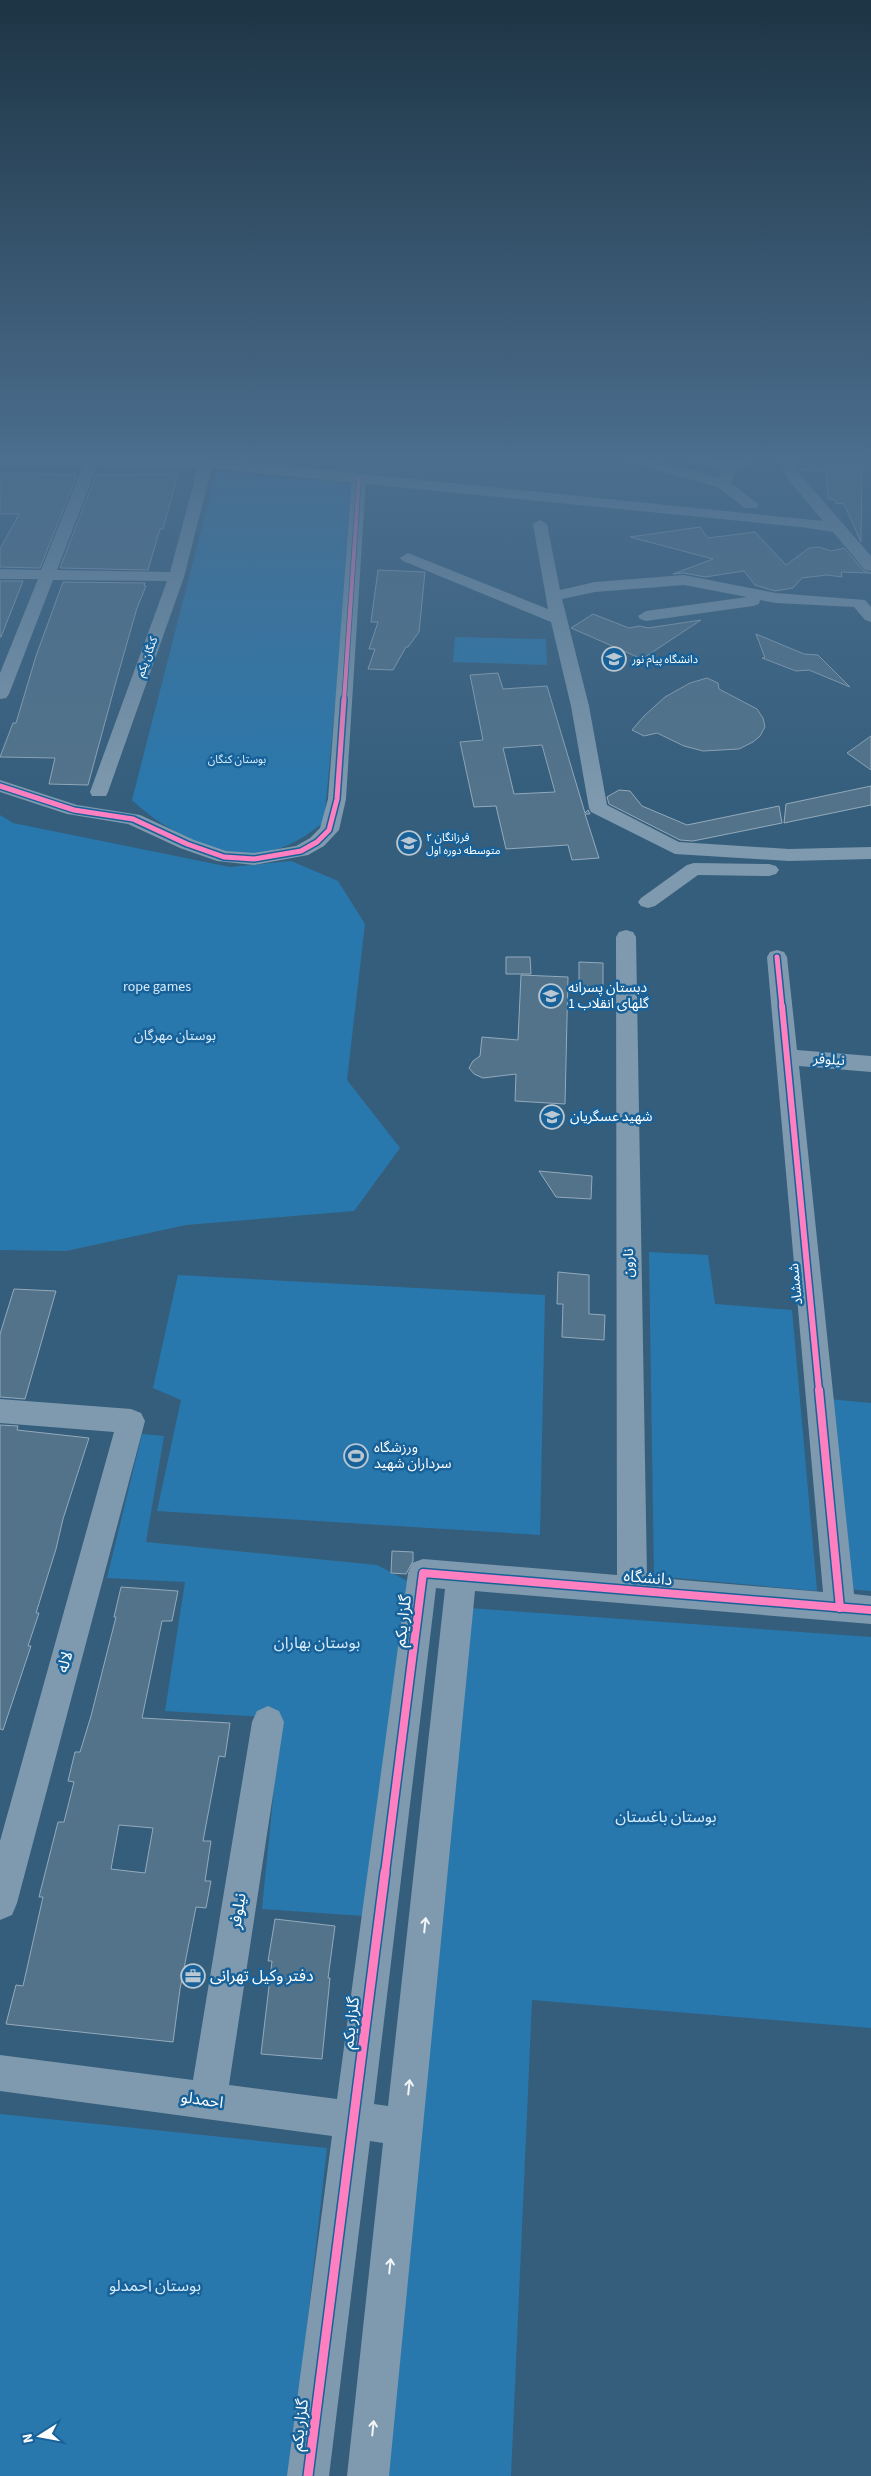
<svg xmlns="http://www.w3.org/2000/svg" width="871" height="2476" font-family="'Source Sans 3','Noto Sans Arabic',sans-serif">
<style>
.green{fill:#2978ad}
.building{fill:#52738a;stroke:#94aabb;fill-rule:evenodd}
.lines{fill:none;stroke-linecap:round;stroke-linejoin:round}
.minor{fill:#7f9aae;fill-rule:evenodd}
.major{fill:#7d99ac;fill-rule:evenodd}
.cycleway-far4-casing{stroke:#186299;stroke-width:5.5}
.cycleway-far3-casing{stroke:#186299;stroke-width:8}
.cycleway-far2-casing{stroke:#186299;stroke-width:9}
.cycleway-far1-casing{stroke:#186299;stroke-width:11}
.cycleway-casing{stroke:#186299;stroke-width:12}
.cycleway-far4{stroke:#ff80c0;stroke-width:4}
.cycleway-far3{stroke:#ff80c0;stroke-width:5}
.cycleway-far2{stroke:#ff80c0;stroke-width:6}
.cycleway-far1{stroke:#ff80c0;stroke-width:8}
.cycleway{stroke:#ff80c0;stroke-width:9}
.oneway{stroke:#f2f5f7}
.labels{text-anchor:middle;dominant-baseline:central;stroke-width:5;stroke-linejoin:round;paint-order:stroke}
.far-street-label{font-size:11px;fill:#fff;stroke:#186299}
.far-poi-label{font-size:11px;fill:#fff;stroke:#186299;text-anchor:start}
.far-park-label{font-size:11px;fill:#d4ecfc;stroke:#186299}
.park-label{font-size:14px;fill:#d4ecfc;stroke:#186299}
.poi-label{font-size:14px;fill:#fff;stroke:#186299;text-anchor:start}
.street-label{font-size:14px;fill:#fff;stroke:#186299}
.near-street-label{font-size:16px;fill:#fff;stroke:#186299}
.near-park-label{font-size:16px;fill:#d4ecfc;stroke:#186299}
.near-poi-label{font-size:16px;fill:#fff;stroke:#186299;text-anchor:start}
</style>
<rect width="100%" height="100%" fill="#355e7c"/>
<g class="green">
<path d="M216 472 356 484 324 822C280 858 244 862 193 840 169 829 151 818 132 800Z"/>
<polygon points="455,637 546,639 547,665 453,662"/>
<polygon points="0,815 13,823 230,867 291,861 338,881 365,924 347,1080 400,1148 354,1211 186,1225 66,1251 0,1250"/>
<polygon points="649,1252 708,1255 715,1304 792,1310 817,1591 654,1576"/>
<polygon points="178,1275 545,1295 540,1535 157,1511 181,1400 153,1388"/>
<polygon points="829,1399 871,1403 871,1591 846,1589"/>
<polygon points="142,1434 164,1436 146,1542 377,1565 411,1583 364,1916 262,1909 281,1718 165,1711 185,1582 107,1578"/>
<polygon points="469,1608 871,1637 871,2028 532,2000 511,2476 384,2476"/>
<polygon points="0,2114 327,2148 290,2476 0,2476"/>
</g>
<g class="building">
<polygon points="792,456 862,456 861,542 844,504 835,503 836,500 828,499 826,472 799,469"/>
<polygon points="0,473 77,475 40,568 0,567 0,549 19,514 0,514"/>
<polygon points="178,474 163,529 160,529 148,570 60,568 96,475"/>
<polygon points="700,527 708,538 755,532 786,565 809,548 819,547 831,551 844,548 864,571 871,573 841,572 842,577 827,575 802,578 793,588 775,591 755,585 744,571 705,577 684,573 673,574 713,559 630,537"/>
<polygon points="378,570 425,572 419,632 408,647 406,647 393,670 368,669 375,649 369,649 378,622 371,622"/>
<polygon points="0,581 23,581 1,637 0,637"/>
<polygon points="63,582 145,583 144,586 146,586 137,608 117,678 88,785 49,784 55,758 0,757 13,723 16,723 36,656"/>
<polygon points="593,614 629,628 640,626 648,628 701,620 642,659 571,628"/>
<polygon points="756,634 804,654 818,655 850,687 809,670 796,671 762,658 765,658"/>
<path d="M498 673 503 689 547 686 585 813 588 810 590 814H585L599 858 572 860 568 845 506 849 496 806 474 807 460 742 483 740 470 675ZM542 745 555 792 514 794 503 748Z"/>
<polygon points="707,678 718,683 719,689 757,709 763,718 765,727 760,736 753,742 739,749 703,751 684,746 657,733 644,736 632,730 644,716 665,697 690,683"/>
<polygon points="871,736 871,770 847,753"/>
<polygon points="871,786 871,805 784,823 786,804"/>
<polygon points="619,790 630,791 642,806 687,825 779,806 782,823 693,841 680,840 609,804 607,797"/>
<polygon points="506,957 530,957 531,974 506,974"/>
<polygon points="579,962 603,963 603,987 579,986"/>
<polygon points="521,975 568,977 565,1104 515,1101 516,1074 483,1078 474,1074 469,1068 473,1061 480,1056 482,1037 518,1040"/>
<polygon points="539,1171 592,1176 591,1199 556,1197"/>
<polygon points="558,1272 589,1275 589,1314 605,1315 604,1340 562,1337 563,1304 557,1304"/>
<polygon points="14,1289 56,1291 25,1399 0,1397 0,1334"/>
<polygon points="0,1425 18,1426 17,1430 89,1438 63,1519 56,1549 36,1613 39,1613 28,1646 31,1646 3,1730 0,1729"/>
<polygon points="392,1551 413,1552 413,1561 406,1574 391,1573"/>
<path d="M121 1587 178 1591 172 1621H162L142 1718 230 1723 225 1757 219 1756 203 1841H211L205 1881H211L206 1908 196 1907 180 1989 173 2042 6 2024 16 1985 23 1986 43 1897H39L58 1822H64L74 1782 68 1781 75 1752H80L91 1716 116 1617H114ZM119 1825 153 1828 145 1873 111 1869Z"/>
<polygon points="275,1919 335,1926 328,1978 330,1978 322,2059 261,2054 272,1961 268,1961"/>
</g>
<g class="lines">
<g class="minor">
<path d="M683 456H703L736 462 738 465C729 476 697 463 685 459Z"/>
<polygon points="92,457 99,461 57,570 170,572 199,463 206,459 213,463 184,577 108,792 106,796 92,796 90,792 167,581 53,580 9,694 6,698 0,699 0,673 38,579 0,579 0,569 41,570 85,461"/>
<polygon points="359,474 366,478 346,799 339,830 324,846 308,855 254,865 217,861 180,848 128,824 67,814 0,792 0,780 77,805 140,815 194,840 226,851 254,853 296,846 310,838 320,828 328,799 352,478"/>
<polygon points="540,520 547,524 560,590 595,582 684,575 776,593 865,600 871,607 871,622 865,620 854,607 776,603 760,600 759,604 753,606 646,621 640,619 638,616 646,611 747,597 684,585 595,592 562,599 589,706 607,805 679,842 789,849 871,847 871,859 789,861 675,854 591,812 589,808 571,706 551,622 403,561 400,558 408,553 548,609 533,524"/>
<polygon points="694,863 769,864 776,866 779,870 776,874 769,876 698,875 655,906 648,908 641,906 638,902 641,898 687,865"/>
<path d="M626 930 633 932 636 937 647 1577 823 1592 767 957 770 952 777 950 784 952 787 957 797 1050 871 1056V1072L799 1066 854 1594 871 1596V1624L475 1591 389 2476H347L383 2143 370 2141 329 2476H287L332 2136 0 2091V2055L193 2080 252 1722 257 1711 268 1706 279 1711 284 1722 229 2085 337 2099 408 1573 412 1563 423 1559 617 1575 616 937 619 932ZM436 1588 445 1589 388 2106 374 2104Z"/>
<polygon points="0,1399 131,1409 141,1413 145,1421 17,1903 12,1915 0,1920 0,1841 114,1432 0,1423"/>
</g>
<g class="major">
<polygon points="0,456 206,458 823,521 787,478 775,456 790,456 799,473 871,556 871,571 865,570 833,532 801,527 206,468 0,466"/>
<polygon points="615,456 638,456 718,478 726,462 741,459 744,456 759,456 751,466 737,469 731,483 759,505 757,508 745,508 717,487 618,459"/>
</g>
<g class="cycleway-far4-casing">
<polyline id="cycleway-far4" points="344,701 359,478"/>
</g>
<g class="cycleway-far3-casing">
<g id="cycleway-far3">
<polyline points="0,786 74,810 133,819 187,844 224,857 254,859 301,851 317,842 329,830 337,799 344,699"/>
<polyline points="777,957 782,1007"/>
</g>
</g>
<g class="cycleway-far2-casing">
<polyline id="cycleway-far2" points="782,1006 819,1391"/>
</g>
<g class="cycleway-far1-casing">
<g id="cycleway-far1">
<polyline points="819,1390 840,1608"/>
<polyline points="385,1873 423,1573 871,1610"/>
</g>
</g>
<g class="cycleway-casing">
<polyline id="cycleway" points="308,2476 385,1872"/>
</g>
<use href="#cycleway-far4" class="cycleway-far4"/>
<use href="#cycleway-far3" class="cycleway-far3"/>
<use href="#cycleway-far2" class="cycleway-far2"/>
<use href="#cycleway-far1" class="cycleway-far1"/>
<use href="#cycleway" class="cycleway"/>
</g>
<defs><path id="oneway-shaft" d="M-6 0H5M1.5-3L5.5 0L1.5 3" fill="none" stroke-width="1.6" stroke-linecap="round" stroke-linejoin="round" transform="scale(1.25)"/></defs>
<g class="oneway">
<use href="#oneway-shaft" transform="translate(425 1925) rotate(-84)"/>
<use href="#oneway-shaft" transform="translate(409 2087) rotate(-84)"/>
<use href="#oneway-shaft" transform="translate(390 2266) rotate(-84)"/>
<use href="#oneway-shaft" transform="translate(373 2428) rotate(-84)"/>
</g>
<linearGradient id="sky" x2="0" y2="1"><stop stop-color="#1d3444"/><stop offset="0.57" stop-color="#4b6e8e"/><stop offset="1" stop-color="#4b6e8e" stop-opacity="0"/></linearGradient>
<rect width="871" height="802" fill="url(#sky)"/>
<defs>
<g id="university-ring" transform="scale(1.25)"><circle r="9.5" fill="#186299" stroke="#b8c7d1" stroke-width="1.5"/><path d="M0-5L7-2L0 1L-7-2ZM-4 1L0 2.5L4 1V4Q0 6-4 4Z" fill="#b8c7d1"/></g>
<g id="school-ring" transform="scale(1.25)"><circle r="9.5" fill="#186299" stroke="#b8c7d1" stroke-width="1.5"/><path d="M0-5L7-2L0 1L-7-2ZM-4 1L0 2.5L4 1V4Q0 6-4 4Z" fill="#b8c7d1"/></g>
<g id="stadium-ring" transform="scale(1.25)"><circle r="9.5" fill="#186299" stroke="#b8c7d1" stroke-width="1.5"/><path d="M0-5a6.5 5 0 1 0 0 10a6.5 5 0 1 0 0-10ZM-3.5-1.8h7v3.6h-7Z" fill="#b8c7d1"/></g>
<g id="office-ring" transform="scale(1.25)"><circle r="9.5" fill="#186299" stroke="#b8c7d1" stroke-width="1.5"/><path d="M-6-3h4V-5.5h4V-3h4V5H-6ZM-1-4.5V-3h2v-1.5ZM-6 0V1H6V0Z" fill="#b8c7d1"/></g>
</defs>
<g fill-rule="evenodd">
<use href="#university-ring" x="614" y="659"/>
<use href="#school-ring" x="409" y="843"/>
<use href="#school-ring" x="551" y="996"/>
<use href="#school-ring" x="552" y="1117"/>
<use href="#stadium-ring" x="356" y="1456"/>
<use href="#office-ring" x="193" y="1976"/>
</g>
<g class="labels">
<g class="far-street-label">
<text transform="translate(147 657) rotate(-70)">کنگان یکم</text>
</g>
<g class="far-poi-label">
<text x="632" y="659">دانشگاه پیام نور</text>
<text x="426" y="837">فرزانگان ۲<tspan x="426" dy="13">متوسطه دوره اول</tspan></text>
</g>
<g class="far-park-label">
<text x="237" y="759">بوستان کنگان</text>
</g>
<g class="park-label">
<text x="157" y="987">rope games</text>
<text x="175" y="1036">بوستان مهرگان</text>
</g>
<g class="poi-label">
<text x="568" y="988">دبستان پسرانه<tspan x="568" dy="16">گلهای انقلاب 1</tspan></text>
<text x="570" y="1117">شهید عسگریان</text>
<text x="374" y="1448">ورزشگاه<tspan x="374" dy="16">سرداران شهید</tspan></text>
</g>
<g class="street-label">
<text transform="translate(829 1060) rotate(4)">نیلوفر</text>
<text transform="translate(629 1263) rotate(-90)">نارون</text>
<text transform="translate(796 1284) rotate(-96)">شمشاد</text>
</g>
<g class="near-street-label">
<text transform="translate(648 1578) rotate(5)">دانشگاه</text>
<text transform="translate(403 1621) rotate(-83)">گلزار یکم</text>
<text transform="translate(65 1662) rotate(-75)">لاله</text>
<text transform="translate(238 1911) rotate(-81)">نیلوفر</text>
<text transform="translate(351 2023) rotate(-83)">گلزار یکم</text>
<text transform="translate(202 2100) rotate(8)">احمدلو</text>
<text transform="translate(300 2425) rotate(-83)">گلزار یکم</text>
</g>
<g class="near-park-label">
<text x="317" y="1643">بوستان بهاران</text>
<text x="666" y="1817">بوستان باغستان</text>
<text x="155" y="2286">بوستان احمدلو</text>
</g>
<g class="near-poi-label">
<text x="210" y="1976">دفتر وکیل تهرانی</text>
</g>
</g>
<g transform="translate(40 2436) rotate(259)" stroke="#186299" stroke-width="4" paint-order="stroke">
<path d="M0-4L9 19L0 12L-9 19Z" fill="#ffffff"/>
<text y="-8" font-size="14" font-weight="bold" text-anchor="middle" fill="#ffffff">N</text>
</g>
</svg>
